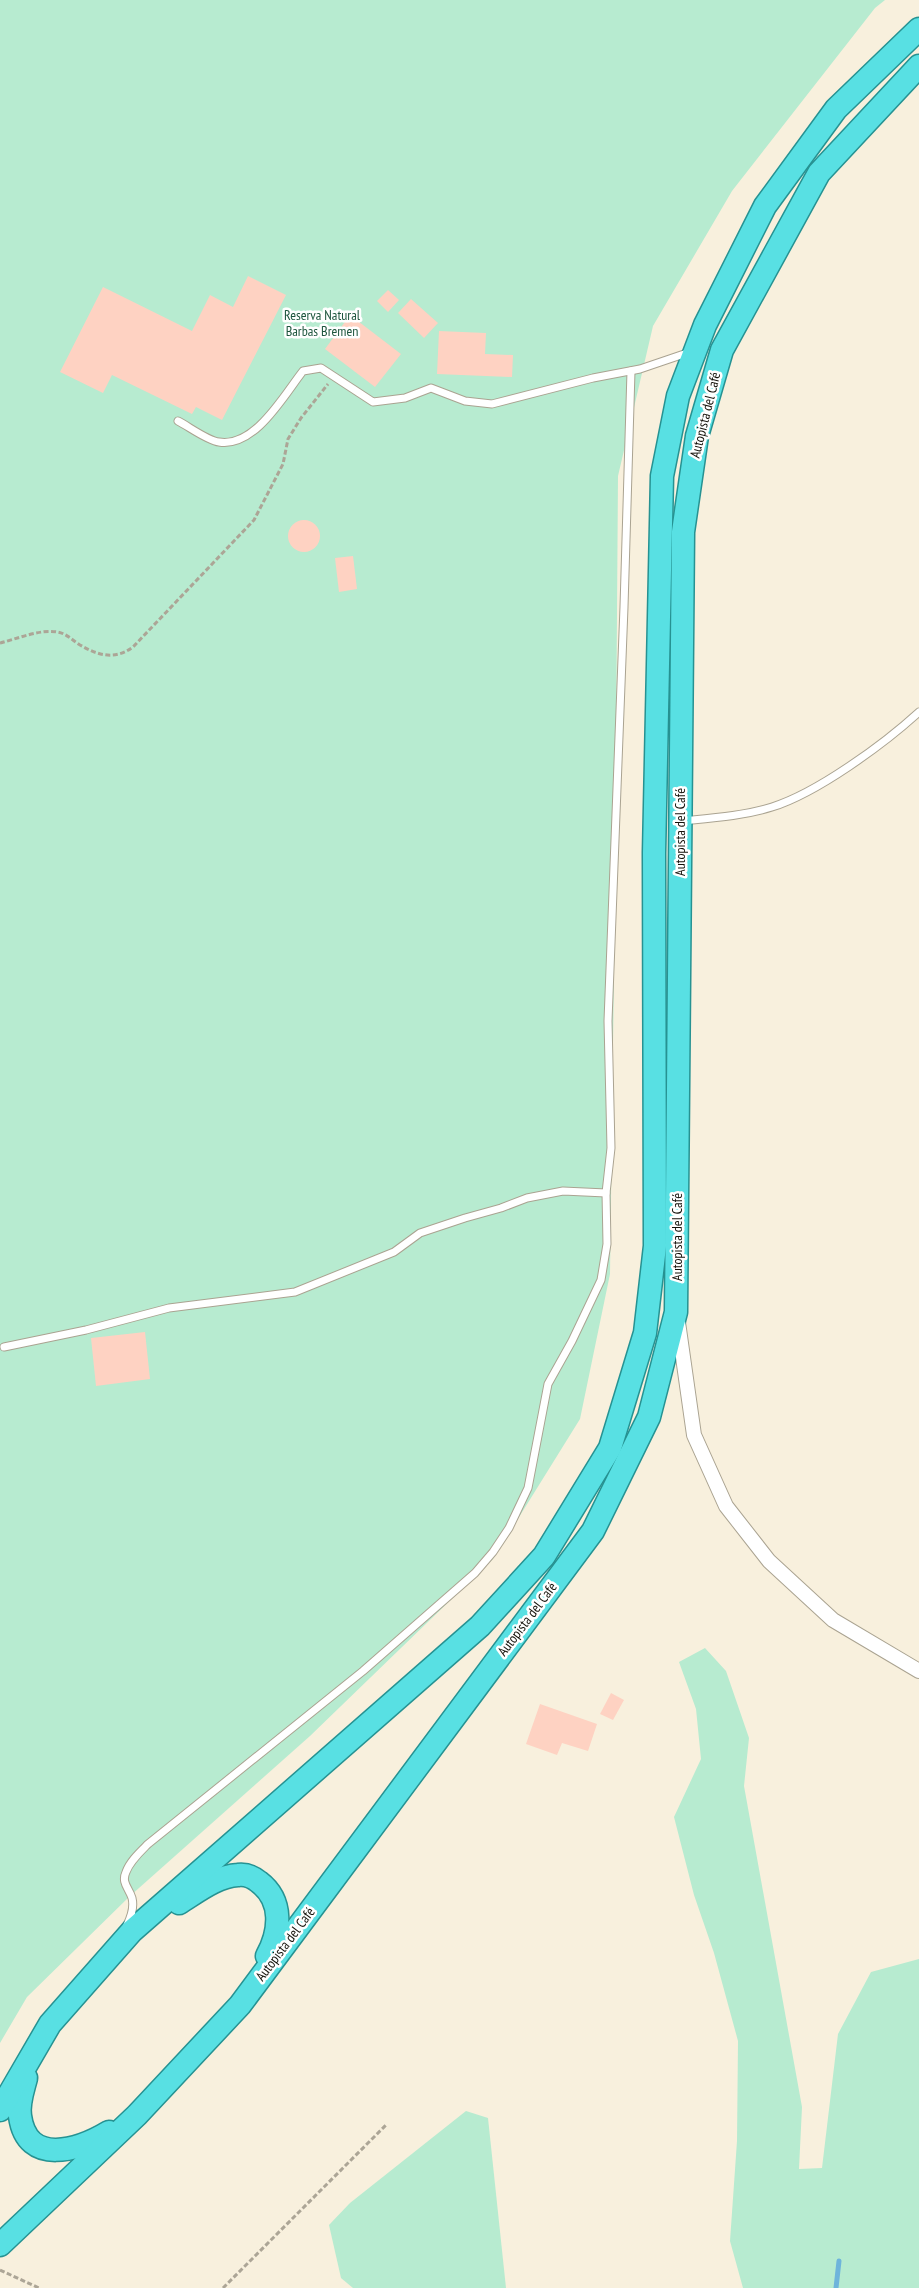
<svg xmlns="http://www.w3.org/2000/svg" width="919" height="2288" font-family="'PT Sans Narrow',sans-serif">
<style>
.green{fill:#b7ebd0}
.lines{fill:none;stroke-linecap:round;stroke-linejoin:round}
.stream{stroke:#6eb4db;stroke-width:5}
.building{fill:#fed2c2}
.service-casing{stroke:#aaa391;stroke-width:9}
.minor-casing{stroke:#aaa391;stroke-width:16}
.trunk-casing{stroke:#269292;stroke-width:25}
.path{stroke:#aca596;stroke-width:3;stroke-dasharray:5 2.5;stroke-linecap:butt}
.service{stroke:#fff;stroke-width:7}
.minor{stroke:#fff;stroke-width:14}
.trunk{stroke:#58e0e3;stroke-width:22}
.labels{text-anchor:middle;dominant-baseline:central;stroke-width:5;stroke-linejoin:round;paint-order:stroke}
.park-label{font-size:14px;fill:#1d553d;stroke:#fff}
.street-label{font-size:14px;fill:#14110a;stroke:#fff}
</style>
<rect width="100%" height="100%" fill="#f8f0dd"/>
<g class="green">
<polygon points="0,0 885,0 875,8 732,191 653,326 618,476 615,891 610,1274 580,1419 493,1559 310,1736 130,1896 27,1997 0,2043"/>
<polygon points="705,1648 726,1671 749,1738 744,1786 802,2107 799,2169 822,2168 838,2034 871,1972 919,1959 919,2288 743,2288 730,2241 737,2141 738,2041 714,1953 694,1895 674,1817 701,1759 696,1709 679,1662"/>
<polygon points="466,2111 488,2118 506,2288 353,2288 341,2278 329,2225 350,2203"/>
</g>
<g class="lines">
<polyline class="stream" points="836,2288 839,2261"/>
</g>
<g class="building">
<polygon points="248,276 286,295 222,420 196,407 192,414 112,375 103,393 60,372 103,287 192,331 210,295 233,307"/>
<polygon points="388,290 399,300 388,312 377,301"/>
<polygon points="411,299 438,323 424,338 398,313"/>
<polygon points="350,315 401,354 375,387 325,349"/>
<polygon points="439,331 486,333 485,354 513,355 512,377 437,374"/>
<circle cx="304" cy="536" r="16"/>
<polygon points="353,556 357,589 339,592 335,558"/>
<polygon points="145,1332 150,1379 96,1386 91,1338"/>
<polygon points="611,1693 624,1700 613,1720 600,1714"/>
<polygon points="540,1704 597,1724 588,1751 562,1743 557,1755 526,1744"/>
</g>
<g class="lines">
<g class="service-casing">
<g id="service">
<path d="M178 421C188 426 208 441 219 442 255 448 284 395 303 371L321 368 373 402 405 398 431 388 465 401 492 404 593 378 640 369 690 352"/>
<path d="M682 821C713 818 743 816 772 807 817 793 884 744 919 712"/>
<polyline points="4,1347 86,1330 169,1308 295,1292 394,1252 420,1233 465,1218 501,1208 527,1198 563,1191 606,1193"/>
<path d="M127 1925C131 1917 134 1906 132 1898 129 1888 121 1883 126 1872 130 1861 140 1852 148 1844L363 1671 475 1573 493 1552 509 1528 528 1488 548 1384 572 1341 601 1280 607 1244 606 1193 611 1148 608 1021 624 607 631 371"/>
</g>
</g>
<g class="minor-casing">
<polyline id="minor" points="678,1322 694,1435 726,1506 769,1561 833,1620 919,1671"/>
</g>
<g class="trunk-casing">
<g id="trunk">
<path d="M179 1903C197 1892 217 1876 238 1875 246 1874 253 1877 259 1882 284 1901 280 1932 267 1956"/>
<path d="M26 2078C23 2090 18 2103 20 2116 27 2167 79 2150 109 2132"/>
<polyline points="0,2110 50,2024 132,1931 480,1626 544,1556 610,1448 645,1333 655,1246 654,853 662,476 678,396 705,325 765,206 836,109 919,29"/>
<polyline points="0,2245 137,2115 240,2005 593,1531 649,1417 676,1312 683,532 697,436 722,350 819,173 919,66"/>
</g>
</g>
<g class="path">
<path d="M0 643C17 639 39 629 57 632 66 633 72 640 80 645 99 656 115 660 133 647L254 520 283 464 288 439 301 418 328 384"/>
<polyline points="0,2270 39,2288"/>
<polyline points="223,2288 386,2125"/>
</g>
<use href="#service" class="service"/>
<use href="#minor" class="minor"/>
<use href="#trunk" class="trunk"/>
</g>
<g class="labels">
<g class="park-label">
<text x="322" y="315">Reserva Natural<tspan x="322" dy="16">Barbas Bremen</tspan></text>
</g>
<g class="street-label">
<text transform="translate(705 415) rotate(-76)">Autopista del Café</text>
<text transform="translate(680 832) rotate(-90)">Autopista del Café</text>
<text transform="translate(677 1237) rotate(-90)">Autopista del Café</text>
<text transform="translate(527 1619) rotate(-53)">Autopista del Café</text>
<text transform="translate(285 1944) rotate(-53)">Autopista del Café</text>
</g>
</g>
</svg>
